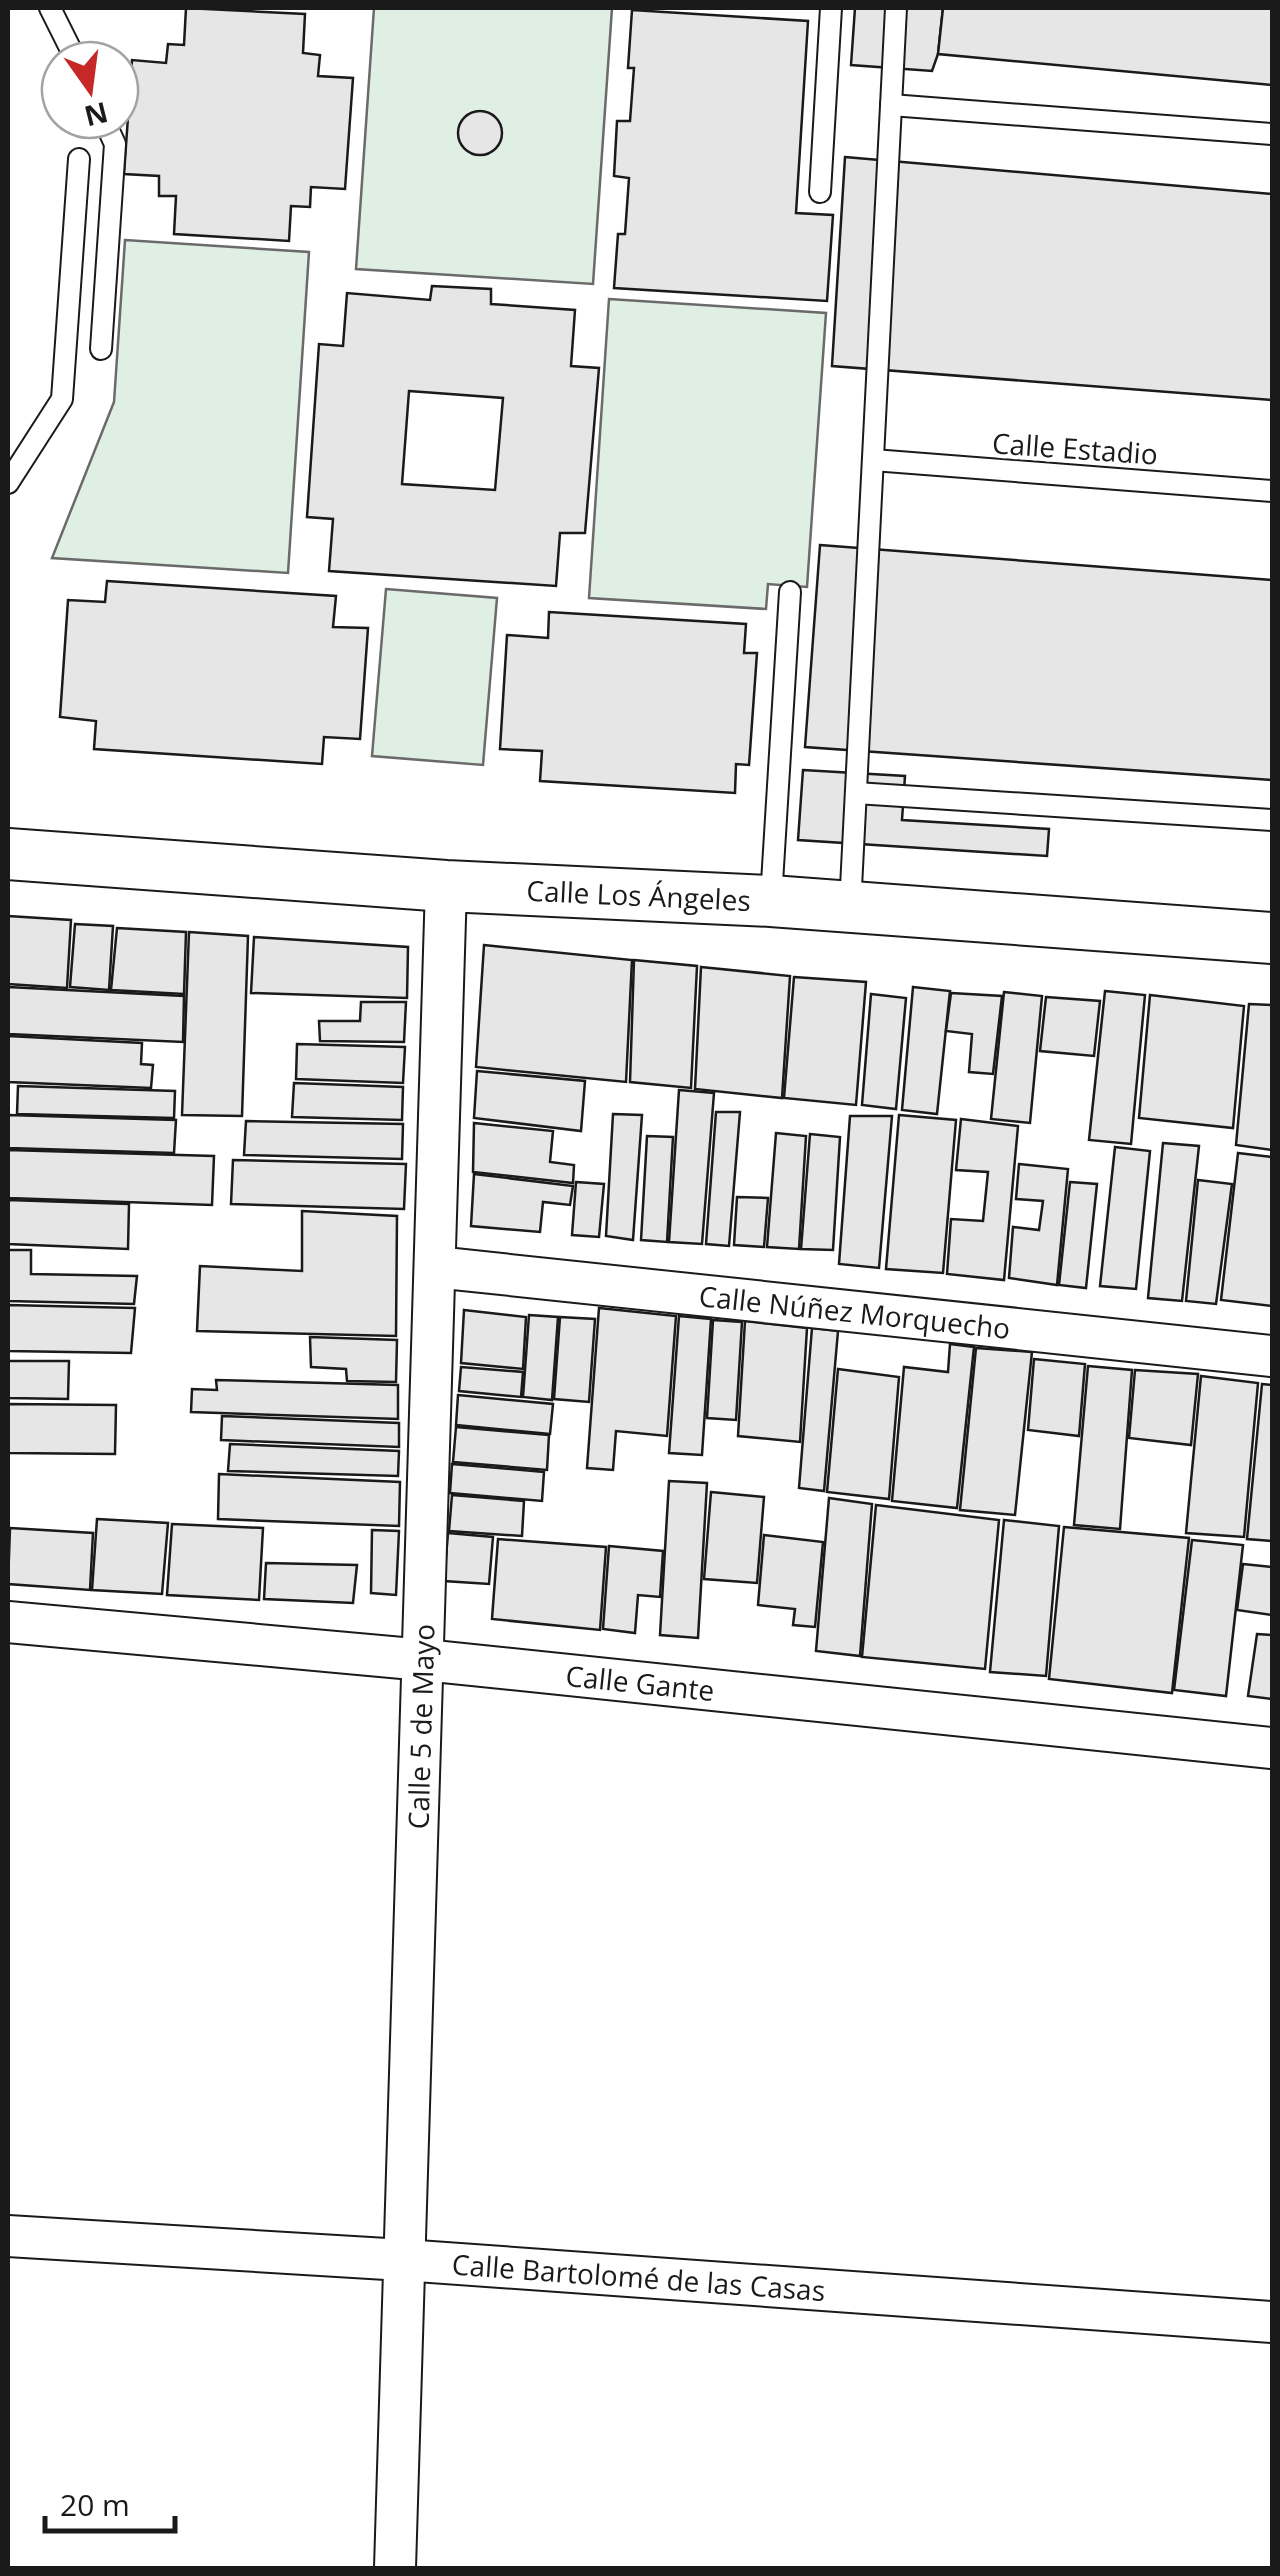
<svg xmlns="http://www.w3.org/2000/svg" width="1280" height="2576" font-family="'Open Sans',sans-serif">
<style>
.green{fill:#e0efe3;stroke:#6a6a6a;stroke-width:2.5}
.building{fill:#e6e6e6;stroke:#1a1a1a;stroke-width:2.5;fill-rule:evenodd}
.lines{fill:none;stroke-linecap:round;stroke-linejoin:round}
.service-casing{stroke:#1a1a1a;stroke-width:24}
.minor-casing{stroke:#1a1a1a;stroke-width:44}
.tertiary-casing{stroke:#1a1a1a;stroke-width:54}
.service{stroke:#fff;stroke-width:20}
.minor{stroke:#fff;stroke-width:40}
.tertiary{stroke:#fff;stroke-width:50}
.labels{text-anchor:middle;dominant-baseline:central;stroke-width:8;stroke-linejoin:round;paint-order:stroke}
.street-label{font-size:28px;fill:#1a1a1a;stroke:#fff}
</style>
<rect width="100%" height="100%" fill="#fff"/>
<g class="green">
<polygon points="374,8 612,8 593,284 356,269"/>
<polygon points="125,240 309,252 288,573 52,558 114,402"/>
<polygon points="609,299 826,313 807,587 768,584 766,609 589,598"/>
<polygon points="386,589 497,598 483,765 372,756"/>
</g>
<g class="building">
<polygon points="186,8 305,14 303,53 320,55 318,76 353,78 345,189 311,187 310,207 291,206 289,241 174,234 176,196 159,196 159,176 124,174 132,60 166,63 168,44 184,45"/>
<polygon points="855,8 943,8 938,54 932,71 851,65"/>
<polygon points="943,8 1272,8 1272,85 938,54"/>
<polygon points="632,10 808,21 796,213 833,215 827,301 614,288 618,234 625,234 629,178 614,176 617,121 630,121 634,68 628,68"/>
<circle cx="480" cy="133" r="22"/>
<polygon points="845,157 1272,194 1272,400 832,366"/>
<path d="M432 286 491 289V304L575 310 571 366 599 368 585 533H560L556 586 329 571 333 519 307 517 319 344 343 346 347 293 430 300ZM409 391 503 398 495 490 402 484Z"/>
<polygon points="820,545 1272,580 1272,780 805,747"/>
<polygon points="107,581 336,596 333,627 368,628 360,739 324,737 322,764 94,749 96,721 60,717 68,600 105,602"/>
<polygon points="549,612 746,624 744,653 757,653 749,765 736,764 735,793 540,781 542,751 500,749 507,635 548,638"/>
<polygon points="803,770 905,776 902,820 1049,829 1047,856 798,840"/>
<polygon points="8,916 71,920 67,988 8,984"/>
<polygon points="75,924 113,926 109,990 70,987"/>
<polygon points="117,928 186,932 184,994 111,990"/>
<polygon points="189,932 248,936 242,1116 182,1115"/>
<polygon points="254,937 408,947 407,998 251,993"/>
<polygon points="484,945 632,960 626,1082 476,1067"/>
<polygon points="634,960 697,966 691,1088 630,1082"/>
<polygon points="701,967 790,976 782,1098 695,1089"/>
<polygon points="794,977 866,982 856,1105 784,1098"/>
<polygon points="8,987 184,996 183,1042 8,1034"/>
<polygon points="913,987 950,991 937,1114 902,1110"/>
<polygon points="1105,991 1145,995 1131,1144 1089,1140"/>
<polygon points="1004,992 1042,996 1030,1123 991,1119"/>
<polygon points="951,993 1002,996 993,1074 969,1072 972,1034 946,1031"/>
<polygon points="871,994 906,998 896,1109 862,1105"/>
<polygon points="1150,995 1244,1006 1233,1128 1139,1118"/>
<polygon points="1046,997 1100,1001 1094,1056 1040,1051"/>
<polygon points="361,1002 406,1002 404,1042 320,1041 319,1021 360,1021"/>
<polygon points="1249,1004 1272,1005 1272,1150 1236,1145"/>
<polygon points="8,1036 142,1043 141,1064 153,1065 151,1088 8,1082"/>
<polygon points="297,1044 405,1047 403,1083 296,1079"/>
<polygon points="477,1071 585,1081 581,1131 474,1118"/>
<polygon points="294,1083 403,1087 402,1120 292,1117"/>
<polygon points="18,1086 175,1091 174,1118 17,1114"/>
<polygon points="679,1090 714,1093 702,1244 669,1242"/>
<polygon points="716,1112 740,1112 729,1246 706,1244"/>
<polygon points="613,1114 642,1115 633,1240 606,1236"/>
<polygon points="8,1115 176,1120 174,1153 8,1148"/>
<polygon points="899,1115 956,1120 943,1273 886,1269"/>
<polygon points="850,1116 892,1116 879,1268 839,1264"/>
<polygon points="961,1119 1018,1126 1004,1280 947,1274 951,1219 983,1221 988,1172 956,1170"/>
<polygon points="246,1121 403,1124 402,1159 244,1155"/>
<polygon points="474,1123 553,1131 550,1162 574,1165 573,1183 473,1172"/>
<polygon points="776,1133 806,1136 799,1249 767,1247"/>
<polygon points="810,1134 840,1137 833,1250 801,1249"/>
<polygon points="647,1136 673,1137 667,1242 641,1240"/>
<polygon points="1163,1143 1199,1146 1182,1301 1148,1298"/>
<polygon points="1115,1147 1150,1151 1136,1289 1100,1286"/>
<polygon points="8,1150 214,1156 212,1205 8,1198"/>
<polygon points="1238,1153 1272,1157 1272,1306 1221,1300"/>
<polygon points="233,1160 406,1164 404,1209 231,1204"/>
<polygon points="1019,1164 1068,1169 1057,1285 1009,1278 1013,1227 1039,1230 1043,1201 1016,1199"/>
<polygon points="474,1174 573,1186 570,1205 543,1202 540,1232 471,1226"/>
<polygon points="1198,1180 1232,1184 1216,1304 1186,1301"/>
<polygon points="576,1182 604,1184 599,1237 572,1235"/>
<polygon points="1070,1182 1097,1184 1086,1288 1059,1285"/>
<polygon points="737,1197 768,1198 764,1247 734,1245"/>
<polygon points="8,1200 129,1204 128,1249 8,1244"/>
<polygon points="302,1211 397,1216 396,1336 197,1331 200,1266 302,1271"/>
<polygon points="8,1250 31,1250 31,1274 137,1276 134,1304 8,1301"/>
<polygon points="8,1305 135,1308 131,1353 8,1351"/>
<polygon points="599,1308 676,1316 667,1436 616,1431 613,1470 587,1468"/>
<polygon points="464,1310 526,1317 523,1369 461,1363"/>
<polygon points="529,1315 558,1317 552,1400 523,1397"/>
<polygon points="679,1316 711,1319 702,1455 669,1453"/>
<polygon points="560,1317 595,1319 589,1402 554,1399"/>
<polygon points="713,1320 742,1322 736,1420 707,1418"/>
<polygon points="745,1321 807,1328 800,1442 738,1436"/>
<polygon points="812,1328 838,1331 824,1491 799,1488"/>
<polygon points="310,1337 397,1340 396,1382 347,1381 346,1369 311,1367"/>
<polygon points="950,1344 974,1347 957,1508 892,1501 904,1367 948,1372"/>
<polygon points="976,1348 1032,1352 1015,1515 960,1510"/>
<polygon points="1034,1359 1085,1364 1079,1436 1028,1430"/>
<polygon points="8,1361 69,1361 68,1399 8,1398"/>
<polygon points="1088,1366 1132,1370 1120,1529 1074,1525"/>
<polygon points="461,1367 523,1372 521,1397 459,1391"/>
<polygon points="838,1369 899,1377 889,1499 827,1492"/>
<polygon points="1135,1370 1198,1374 1191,1445 1129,1438"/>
<polygon points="1201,1376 1258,1383 1244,1537 1186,1533"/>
<polygon points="216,1380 398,1385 398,1419 191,1412 192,1389 217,1390"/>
<polygon points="1262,1384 1272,1385 1272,1541 1247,1539"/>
<polygon points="458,1395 553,1404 550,1434 456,1425"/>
<polygon points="8,1404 116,1405 115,1454 8,1453"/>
<polygon points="222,1416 399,1423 399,1447 221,1440"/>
<polygon points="456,1427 549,1435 547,1470 453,1462"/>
<polygon points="230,1444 399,1451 398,1476 228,1471"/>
<polygon points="452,1464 544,1472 542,1501 450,1493"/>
<polygon points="219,1474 400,1482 399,1526 218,1519"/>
<polygon points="669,1481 707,1483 698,1638 660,1635"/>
<polygon points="711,1492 764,1497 757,1583 704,1579"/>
<polygon points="452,1495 524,1501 522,1536 449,1531"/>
<polygon points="829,1498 872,1504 860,1656 816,1651"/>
<polygon points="876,1505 999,1520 985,1669 862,1657"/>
<polygon points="97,1519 168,1523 162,1594 92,1590"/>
<polygon points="1004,1520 1059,1526 1046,1676 990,1672"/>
<polygon points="172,1524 263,1528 259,1600 167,1595"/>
<polygon points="1064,1527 1189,1538 1172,1693 1049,1679"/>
<polygon points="10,1528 93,1533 90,1590 8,1584"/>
<polygon points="372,1530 399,1531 396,1595 371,1593"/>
<polygon points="448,1533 493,1537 489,1584 444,1581"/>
<polygon points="764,1535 823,1542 815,1627 793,1625 795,1609 758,1605"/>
<polygon points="498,1539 606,1547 600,1630 492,1619"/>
<polygon points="1192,1540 1243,1545 1226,1696 1174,1690"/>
<polygon points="609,1546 663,1551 660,1597 638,1595 635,1633 603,1629"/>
<polygon points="266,1563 357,1565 353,1603 264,1599"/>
<polygon points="1243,1564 1272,1567 1272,1615 1237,1610"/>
<polygon points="1257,1634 1272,1635 1272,1699 1248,1696"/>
</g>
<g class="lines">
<g class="service-casing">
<g id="service">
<polyline points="50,8 76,60"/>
<polyline points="891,105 1272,134"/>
<polyline points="820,192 831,8"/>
<polyline points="101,349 115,144 104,120"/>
<polyline points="873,460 1272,491"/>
<polyline points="8,483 62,399 79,159"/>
<polyline points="856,793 1272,820"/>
<polyline points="771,899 790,592"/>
<polyline points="850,907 896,8"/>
</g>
</g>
<g class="minor-casing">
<g id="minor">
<path id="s1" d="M435 1267 1272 1356"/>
<path id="s2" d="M8 1622 424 1660 1272 1748"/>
<path id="s3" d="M8 2236 403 2260 1272 2322"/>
<path id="s4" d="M395 2568 446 886"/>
</g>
</g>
<g class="tertiary-casing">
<g id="tertiary">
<path id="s5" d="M8 854 446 886 771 901 1272 938"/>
</g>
</g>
<use href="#service" class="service"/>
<use href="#minor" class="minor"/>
<use href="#tertiary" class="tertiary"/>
</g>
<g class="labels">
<g class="street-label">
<text transform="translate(1075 448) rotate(4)">Calle Estadio</text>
<text stroke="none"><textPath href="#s5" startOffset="632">Calle Los Ángeles</textPath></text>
<text stroke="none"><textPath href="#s1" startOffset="422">Calle Núñez Morquecho</textPath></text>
<text stroke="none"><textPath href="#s2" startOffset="635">Calle Gante</textPath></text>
<text stroke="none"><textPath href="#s4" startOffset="842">Calle 5 de Mayo</textPath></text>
<text stroke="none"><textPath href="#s3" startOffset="632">Calle Bartolomé de las Casas</textPath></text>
</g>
</g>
<rect width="1280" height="2576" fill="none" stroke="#1a1a1a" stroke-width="20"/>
<g transform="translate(90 90) rotate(166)"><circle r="48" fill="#ffffff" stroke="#a3a3a3" stroke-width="2.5"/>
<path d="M0-8L18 38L0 25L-18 38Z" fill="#c62828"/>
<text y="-15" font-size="28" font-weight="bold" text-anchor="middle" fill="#1a1a1a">N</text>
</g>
<path d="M45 2516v15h130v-15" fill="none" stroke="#1a1a1a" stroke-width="5"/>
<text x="60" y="2516" font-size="30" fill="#1a1a1a" stroke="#ffffff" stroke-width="8" paint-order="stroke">20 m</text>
</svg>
